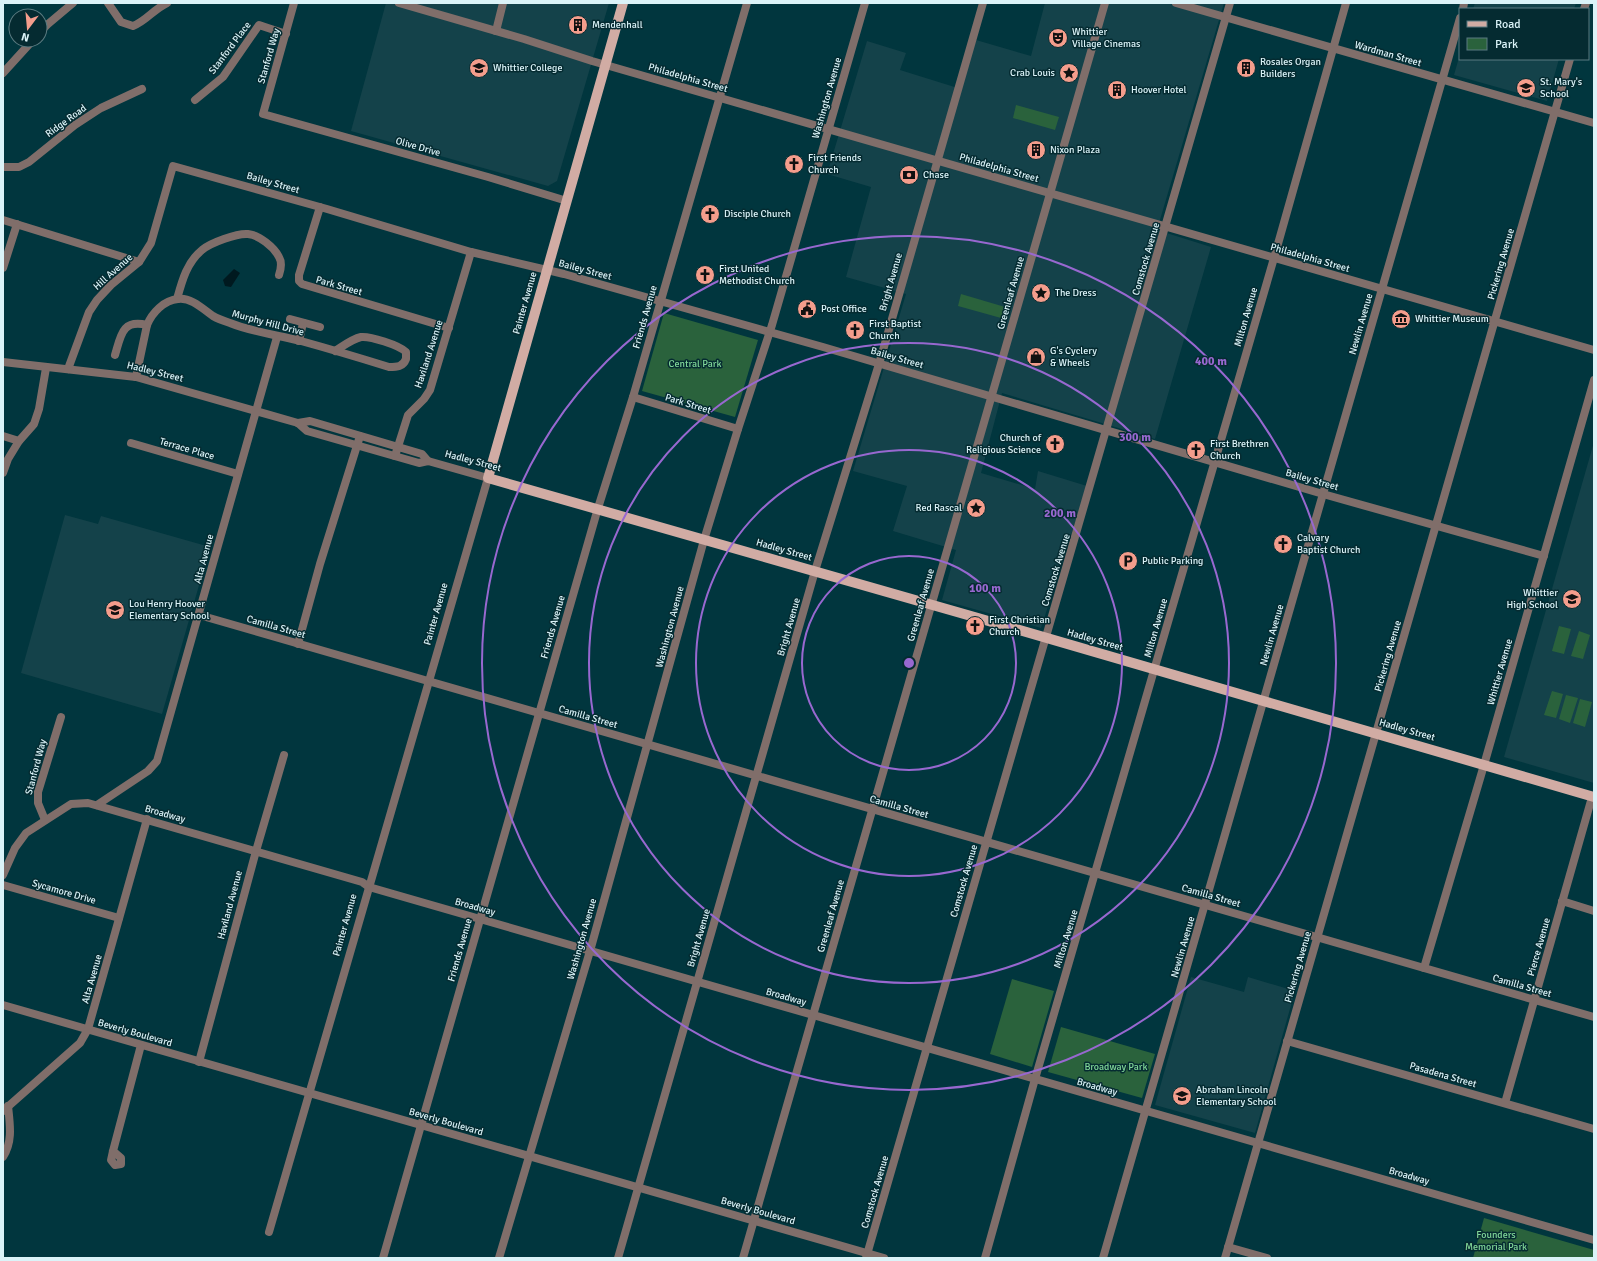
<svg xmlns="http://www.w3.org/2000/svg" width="1597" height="1261" font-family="Signika,sans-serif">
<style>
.built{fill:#14424a}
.green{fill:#2a623c}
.water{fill:#00191f}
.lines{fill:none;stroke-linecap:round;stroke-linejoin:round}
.minor{stroke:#806e6a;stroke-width:8}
.major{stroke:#d1aca4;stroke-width:10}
.ring{fill:none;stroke:#9868d0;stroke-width:2}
.labels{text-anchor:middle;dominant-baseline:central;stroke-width:3;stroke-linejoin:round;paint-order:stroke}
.poi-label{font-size:10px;fill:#dbf3f8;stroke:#052b31;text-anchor:start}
.street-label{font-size:10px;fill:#dbf3f8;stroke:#052b31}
.park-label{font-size:10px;fill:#81d698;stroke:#052b31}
.centre{fill:#9868d0;stroke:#052b31;stroke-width:2}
.ring-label{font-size:12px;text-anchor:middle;font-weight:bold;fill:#9868d0;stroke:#052b31;stroke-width:3;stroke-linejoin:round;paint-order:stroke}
</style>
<rect width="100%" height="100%" fill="#01363e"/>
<g class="built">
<polygon points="386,3 609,3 557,181 548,186 351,131"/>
<polygon points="1045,3 1224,3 1157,230 1211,247 1155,439 1002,393 981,473 1035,489 1038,471 1087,486 1041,628 942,600 956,550 893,531 907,486 853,471 906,294 846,277 871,187 827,174 867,41 906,53 900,70 961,89 976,40 1031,56"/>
<polygon points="1475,3 1576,3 1574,9 1473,9"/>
<polygon points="1460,54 1460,59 1559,59 1547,101 1454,75"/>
<polygon points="1594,442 1594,783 1504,757"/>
<polygon points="65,515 98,524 101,516 210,547 162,714 21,673"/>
<polygon points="1191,977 1244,992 1248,977 1295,991 1255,1133 1155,1105"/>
</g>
<g class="green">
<polygon points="1016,105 1059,117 1055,130 1013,118"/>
<polygon points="961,294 1005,307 1001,318 958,306"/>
<polygon points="664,313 758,340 735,417 642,391"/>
<polygon points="1559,626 1571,629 1564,654 1552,651"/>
<polygon points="1579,631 1590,635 1583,659 1571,656"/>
<polygon points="1552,691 1563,694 1556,718 1544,715"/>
<polygon points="1566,695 1578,698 1570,723 1559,719"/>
<polygon points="1580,699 1592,702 1585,727 1573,723"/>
<polygon points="1012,979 1054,991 1032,1067 990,1054"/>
<polygon points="1061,1027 1155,1054 1142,1098 1048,1072"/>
<polygon points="1484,1218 1594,1250 1594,1258 1473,1258"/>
</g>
<polygon class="water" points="234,269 240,273 231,287 225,286 223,280"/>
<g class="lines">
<g class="minor">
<path d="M108 3 121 22 133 26C146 21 154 9 167 3"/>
<polyline points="294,3 263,114 488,177 567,201"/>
<polyline points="399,3 524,39 592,61 1594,350"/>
<polyline points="1176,3 1594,123"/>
<polyline points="1463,9 1464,3"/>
<polyline points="1584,9 1586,3"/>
<polyline points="496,31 503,3"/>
<polyline points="40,32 48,24 73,3"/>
<polyline points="3,73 33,40"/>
<polyline points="195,100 223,77 259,25 286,34"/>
<polyline points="3,167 19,167 29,162 75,125 101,108 142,89"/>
<polyline points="320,207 299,275 299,281 302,284 449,328"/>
<polyline points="3,220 139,262"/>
<polyline points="3,268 17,224"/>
<path d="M177 299C182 281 187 262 202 250 210 243 237 233 248 234 259 235 274 247 279 257 282 262 281 269 279 275"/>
<polyline points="290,319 320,327"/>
<polyline points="299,341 303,323"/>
<path d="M115 355C121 335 122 319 147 325"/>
<polyline points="3,362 136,377 298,423 307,431 419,463 428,461 488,478 269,1232"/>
<polyline points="68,369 89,312 97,300 111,285 139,262 151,243 173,166 327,209 471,252 564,274 823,347 1323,494 1544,556"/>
<path d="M136 377 147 325C152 313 164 300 178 299 191 297 203 309 213 316 218 319 224 321 230 323 252 332 277 335 301 341 330 349 360 358 389 367 397 367 403 367 406 359V352C399 345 370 336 361 337 352 339 343 346 335 351"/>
<polyline points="633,397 738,429"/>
<polyline points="298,423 310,421 422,454 428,461"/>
<polyline points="3,436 19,441"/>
<polyline points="131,443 238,474"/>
<polyline points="395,456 408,415 424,399 430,390 471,252"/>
<polyline points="3,473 8,459 19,441 34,424 39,409 46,368"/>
<polyline points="199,615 1594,1017"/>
<polyline points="298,644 320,564 360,436"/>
<polyline points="97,805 148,771 157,761 277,337"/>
<polyline points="45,820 38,803 38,792 61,717"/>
<polyline points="3,875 15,848 26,833 71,804 88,803 362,882 369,887 1594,1240"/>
<polyline points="3,885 119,918"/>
<polyline points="1562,901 1594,911"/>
<polyline points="1424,968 1484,765 1594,380"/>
<polyline points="3,1005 884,1258"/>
<polyline points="1287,1041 1594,1129"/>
<polyline points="199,1062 256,851 284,755"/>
<polyline points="1505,1103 1592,797"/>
<polyline points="3,1111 80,1043 88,1029 147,819"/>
<polyline points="113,1151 121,1158 121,1164 115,1165 111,1160 113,1151 141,1045"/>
<path d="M3 1157C13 1141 10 1125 8 1106"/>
<polyline points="1228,1247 1267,1258"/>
<polyline points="383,1258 598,508 633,397 747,3"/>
<polyline points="499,1258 590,951 704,540 738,429 772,325 865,3"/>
<polyline points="618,1258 815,571 879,364 983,3"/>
<polyline points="743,1258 1105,3"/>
<path d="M866 1258C985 839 1112 422 1230 3"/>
<polyline points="985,1258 1035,1079 1274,258 1346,3"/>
<polyline points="1103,1258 1460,18"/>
<polyline points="1225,1258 1570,59"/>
</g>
<polyline class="major" points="623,3 488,478 978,618 1594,797"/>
</g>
<g class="ring">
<circle cx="909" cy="663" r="107"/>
<circle cx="909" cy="663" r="213"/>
<circle cx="909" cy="663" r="320"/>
<circle cx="909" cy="663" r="427"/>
</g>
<defs>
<g id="building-disc" transform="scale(1)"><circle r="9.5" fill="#f49d8c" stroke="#052b31"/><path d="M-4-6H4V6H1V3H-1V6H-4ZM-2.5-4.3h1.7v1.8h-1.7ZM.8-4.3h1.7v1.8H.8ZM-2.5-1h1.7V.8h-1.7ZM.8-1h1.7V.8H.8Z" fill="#111"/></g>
<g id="theatre-disc" transform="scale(1)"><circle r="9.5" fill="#f49d8c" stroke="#052b31"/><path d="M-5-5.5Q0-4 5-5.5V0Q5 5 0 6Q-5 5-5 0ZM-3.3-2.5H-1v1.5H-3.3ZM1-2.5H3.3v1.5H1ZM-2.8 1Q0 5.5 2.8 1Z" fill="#111"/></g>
<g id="university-disc" transform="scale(1)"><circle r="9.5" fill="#f49d8c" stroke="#052b31"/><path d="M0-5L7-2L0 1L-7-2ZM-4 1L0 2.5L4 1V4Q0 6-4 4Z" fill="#111"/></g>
<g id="sight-disc" transform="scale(1)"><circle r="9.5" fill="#f49d8c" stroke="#052b31"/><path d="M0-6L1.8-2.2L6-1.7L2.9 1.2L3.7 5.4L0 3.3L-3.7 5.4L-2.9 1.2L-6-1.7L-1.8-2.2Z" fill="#111"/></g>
<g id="school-disc" transform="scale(1)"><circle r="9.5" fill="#f49d8c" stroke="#052b31"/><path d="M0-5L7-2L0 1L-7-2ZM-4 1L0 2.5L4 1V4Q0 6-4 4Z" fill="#111"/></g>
<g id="church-disc" transform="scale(1)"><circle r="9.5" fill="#f49d8c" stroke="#052b31"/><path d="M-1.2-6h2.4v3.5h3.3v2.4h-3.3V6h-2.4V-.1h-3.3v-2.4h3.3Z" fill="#111"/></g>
<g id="bank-disc" transform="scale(1)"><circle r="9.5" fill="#f49d8c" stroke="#052b31"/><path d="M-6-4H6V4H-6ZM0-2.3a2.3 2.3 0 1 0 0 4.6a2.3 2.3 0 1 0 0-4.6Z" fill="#111"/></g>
<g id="civic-disc" transform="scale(1)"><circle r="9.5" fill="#f49d8c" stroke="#052b31"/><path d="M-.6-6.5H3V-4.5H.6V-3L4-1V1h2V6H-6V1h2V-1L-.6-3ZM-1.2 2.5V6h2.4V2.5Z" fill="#111"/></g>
<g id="museum-disc" transform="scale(1)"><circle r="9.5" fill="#f49d8c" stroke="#052b31"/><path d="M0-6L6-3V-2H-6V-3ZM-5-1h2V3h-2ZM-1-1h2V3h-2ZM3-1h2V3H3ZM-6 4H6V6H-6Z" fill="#111"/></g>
<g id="shop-disc" transform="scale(1)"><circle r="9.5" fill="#f49d8c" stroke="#052b31"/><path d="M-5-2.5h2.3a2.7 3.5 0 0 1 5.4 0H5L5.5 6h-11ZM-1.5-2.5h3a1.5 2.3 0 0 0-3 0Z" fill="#111"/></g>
<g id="parking-disc" transform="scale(1)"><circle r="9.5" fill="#f49d8c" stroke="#052b31"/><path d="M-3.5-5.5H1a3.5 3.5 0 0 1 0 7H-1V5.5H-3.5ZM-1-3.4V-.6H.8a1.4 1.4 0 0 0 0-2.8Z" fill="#111"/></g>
</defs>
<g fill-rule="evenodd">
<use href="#building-disc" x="578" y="25"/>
<use href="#theatre-disc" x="1058" y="38"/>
<use href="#university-disc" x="479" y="68"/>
<use href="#building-disc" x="1246" y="68"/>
<use href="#sight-disc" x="1069" y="73"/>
<use href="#school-disc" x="1526" y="88"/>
<use href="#building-disc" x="1117" y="90"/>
<use href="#building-disc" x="1036" y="150"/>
<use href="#church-disc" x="794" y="164"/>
<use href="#bank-disc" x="909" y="175"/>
<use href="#church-disc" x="710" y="214"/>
<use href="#church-disc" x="705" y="275"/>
<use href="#sight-disc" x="1041" y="293"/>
<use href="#civic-disc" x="807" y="309"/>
<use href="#museum-disc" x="1401" y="319"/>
<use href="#church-disc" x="855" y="330"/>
<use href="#shop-disc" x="1036" y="357"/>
<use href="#church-disc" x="1055" y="444"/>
<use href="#church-disc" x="1196" y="450"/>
<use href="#sight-disc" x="976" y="508"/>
<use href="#church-disc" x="1283" y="544"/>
<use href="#parking-disc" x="1128" y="561"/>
<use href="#school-disc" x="1572" y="599"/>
<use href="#school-disc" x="115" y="610"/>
<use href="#church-disc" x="975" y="626"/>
<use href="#school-disc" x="1182" y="1096"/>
</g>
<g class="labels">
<g class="poi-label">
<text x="592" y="25">Mendenhall</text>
<text x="1072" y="32">Whittier<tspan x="1072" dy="12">Village Cinemas</tspan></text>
<text x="1260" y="62">Rosales Organ<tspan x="1260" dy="12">Builders</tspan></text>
<text x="493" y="68">Whittier College</text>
<text x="1055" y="73" text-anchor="end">Crab Louis</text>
<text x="1540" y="82">St. Mary's<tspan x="1540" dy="12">School</tspan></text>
<text x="1131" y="90">Hoover Hotel</text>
<text x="1050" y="150">Nixon Plaza</text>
<text x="808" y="158">First Friends<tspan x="808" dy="12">Church</tspan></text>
<text x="923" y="175">Chase</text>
<text x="724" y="214">Disciple Church</text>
<text x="719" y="269">First United<tspan x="719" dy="12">Methodist Church</tspan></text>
<text x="1055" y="293">The Dress</text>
<text x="821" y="309">Post Office</text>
<text x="1415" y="319">Whittier Museum</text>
<text x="869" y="324">First Baptist<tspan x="869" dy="12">Church</tspan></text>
<text x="1050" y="351">G's Cyclery<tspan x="1050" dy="12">&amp; Wheels</tspan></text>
<text x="1041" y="438" text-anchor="end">Church of<tspan x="1041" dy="12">Religious Science</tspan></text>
<text x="1210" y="444">First Brethren<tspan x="1210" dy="12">Church</tspan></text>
<text x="962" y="508" text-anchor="end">Red Rascal</text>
<text x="1297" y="538">Calvary<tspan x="1297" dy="12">Baptist Church</tspan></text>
<text x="1142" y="561">Public Parking</text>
<text x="1558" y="593" text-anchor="end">Whittier<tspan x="1558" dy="12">High School</tspan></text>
<text x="129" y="604">Lou Henry Hoover<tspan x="129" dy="12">Elementary School</tspan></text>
<text x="989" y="620">First Christian<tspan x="989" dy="12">Church</tspan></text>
<text x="1196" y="1090">Abraham Lincoln<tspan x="1196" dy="12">Elementary School</tspan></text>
</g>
<g class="street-label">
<text transform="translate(230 48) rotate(-53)">Stanford Place</text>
<text transform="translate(1388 54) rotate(16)">Wardman Street</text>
<text transform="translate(269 56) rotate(-74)">Stanford Way</text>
<text transform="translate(688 78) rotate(16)">Philadelphia Street</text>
<text transform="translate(827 98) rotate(-74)">Washington Avenue</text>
<text transform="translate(66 121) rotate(-36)">Ridge Road</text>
<text transform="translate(418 147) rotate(16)">Olive Drive</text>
<text transform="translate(999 168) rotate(16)">Philadelphia Street</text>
<text transform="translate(273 183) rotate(16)">Bailey Street</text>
<text transform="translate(1310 258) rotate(16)">Philadelphia Street</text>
<text transform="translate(1146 259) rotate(-74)">Comstock Avenue</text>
<text transform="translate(1501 264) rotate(-74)">Pickering Avenue</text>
<text transform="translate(585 270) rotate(15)">Bailey Street</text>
<text transform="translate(113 272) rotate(-42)">Hill Avenue</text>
<text transform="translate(891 282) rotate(-74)">Bright Avenue</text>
<text transform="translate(339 286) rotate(16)">Park Street</text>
<text transform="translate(1011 293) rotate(-74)">Greenleaf Avenue</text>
<text transform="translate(525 303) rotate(-74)">Painter Avenue</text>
<text transform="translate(645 317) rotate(-74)">Friends Avenue</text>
<text transform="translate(1246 317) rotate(-74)">Milton Avenue</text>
<text transform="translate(268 323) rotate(15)">Murphy Hill Drive</text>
<text transform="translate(1361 324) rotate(-74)">Newlin Avenue</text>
<text transform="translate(429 354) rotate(-72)">Haviland Avenue</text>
<text transform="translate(897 358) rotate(16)">Bailey Street</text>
<text transform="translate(155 372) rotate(14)">Hadley Street</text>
<text transform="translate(688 404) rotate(17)">Park Street</text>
<text transform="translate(187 449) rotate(16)">Terrace Place</text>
<text transform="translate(473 461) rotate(15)">Hadley Street</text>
<text transform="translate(1312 480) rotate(16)">Bailey Street</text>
<text transform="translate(784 550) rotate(16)">Hadley Street</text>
<text transform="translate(204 559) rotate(-75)">Alta Avenue</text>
<text transform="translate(1056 570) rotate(-73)">Comstock Avenue</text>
<text transform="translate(921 605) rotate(-74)">Greenleaf Avenue</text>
<text transform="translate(436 614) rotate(-74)">Painter Avenue</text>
<text transform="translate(276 627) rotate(16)">Camilla Street</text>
<text transform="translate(553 627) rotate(-74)">Friends Avenue</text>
<text transform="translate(670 627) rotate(-75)">Washington Avenue</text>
<text transform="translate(789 627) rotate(-74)">Bright Avenue</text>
<text transform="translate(1156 628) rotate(-74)">Milton Avenue</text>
<text transform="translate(1272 635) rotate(-74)">Newlin Avenue</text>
<text transform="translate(1095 640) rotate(16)">Hadley Street</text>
<text transform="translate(1388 656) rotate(-74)">Pickering Avenue</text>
<text transform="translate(1500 672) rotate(-74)">Whittier Avenue</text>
<text transform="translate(588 717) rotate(16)">Camilla Street</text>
<text transform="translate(1407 730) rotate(16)">Hadley Street</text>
<text transform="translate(36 767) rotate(-75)">Stanford Way</text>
<text transform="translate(899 807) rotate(16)">Camilla Street</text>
<text transform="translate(165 814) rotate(16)">Broadway</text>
<text transform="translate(964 881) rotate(-74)">Comstock Avenue</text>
<text transform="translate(64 892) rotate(16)">Sycamore Drive</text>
<text transform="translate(1211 896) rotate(16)">Camilla Street</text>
<text transform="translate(230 905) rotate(-75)">Haviland Avenue</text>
<text transform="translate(475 907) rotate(16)">Broadway</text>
<text transform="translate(831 916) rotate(-74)">Greenleaf Avenue</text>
<text transform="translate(345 925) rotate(-74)">Painter Avenue</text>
<text transform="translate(699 938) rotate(-74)">Bright Avenue</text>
<text transform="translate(582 939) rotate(-74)">Washington Avenue</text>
<text transform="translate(1066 939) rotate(-73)">Milton Avenue</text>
<text transform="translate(1183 947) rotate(-74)">Newlin Avenue</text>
<text transform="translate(1539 947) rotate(-74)">Pierce Avenue</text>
<text transform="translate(460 950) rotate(-74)">Friends Avenue</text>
<text transform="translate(1298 967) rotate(-74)">Pickering Avenue</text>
<text transform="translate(92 979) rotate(-74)">Alta Avenue</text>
<text transform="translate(1522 986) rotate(16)">Camilla Street</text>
<text transform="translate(786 997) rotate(16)">Broadway</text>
<text transform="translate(135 1033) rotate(16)">Beverly Boulevard</text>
<text transform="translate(1443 1075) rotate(16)">Pasadena Street</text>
<text transform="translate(1097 1087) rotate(16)">Broadway</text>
<text transform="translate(446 1122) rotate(16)">Beverly Boulevard</text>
<text transform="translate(1409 1176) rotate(16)">Broadway</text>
<text transform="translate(875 1192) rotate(-74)">Comstock Avenue</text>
<text transform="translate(758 1211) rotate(16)">Beverly Boulevard</text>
</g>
<g class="park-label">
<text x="695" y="364">Central Park</text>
<text x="1116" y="1067">Broadway Park</text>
<text x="1496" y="1235">Founders<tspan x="1496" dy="12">Memorial Park</tspan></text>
</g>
</g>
<circle cx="909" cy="663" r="6" class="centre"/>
<g class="ring-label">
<text x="1211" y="365">400 m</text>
<text x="1135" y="441">300 m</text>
<text x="1060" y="517">200 m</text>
<text x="985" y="592">100 m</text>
</g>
<rect width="1597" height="1261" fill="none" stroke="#dbf3f8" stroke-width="8"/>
<rect x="1459" y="8" width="130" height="52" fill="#052b31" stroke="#5b7b81"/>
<rect x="1467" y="21" width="20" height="6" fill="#d1aca4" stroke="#5b7b81"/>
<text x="1495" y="28" font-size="12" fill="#dbf3f8">Road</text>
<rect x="1467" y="38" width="20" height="12" fill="#2a623c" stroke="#5b7b81"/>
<text x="1495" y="48" font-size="12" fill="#dbf3f8">Park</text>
<g transform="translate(28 28) rotate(196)"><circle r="19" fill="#052b31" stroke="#5b7b81"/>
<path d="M0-3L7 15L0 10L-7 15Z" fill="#f49d8c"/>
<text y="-6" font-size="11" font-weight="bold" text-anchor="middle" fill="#dbf3f8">N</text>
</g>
</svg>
